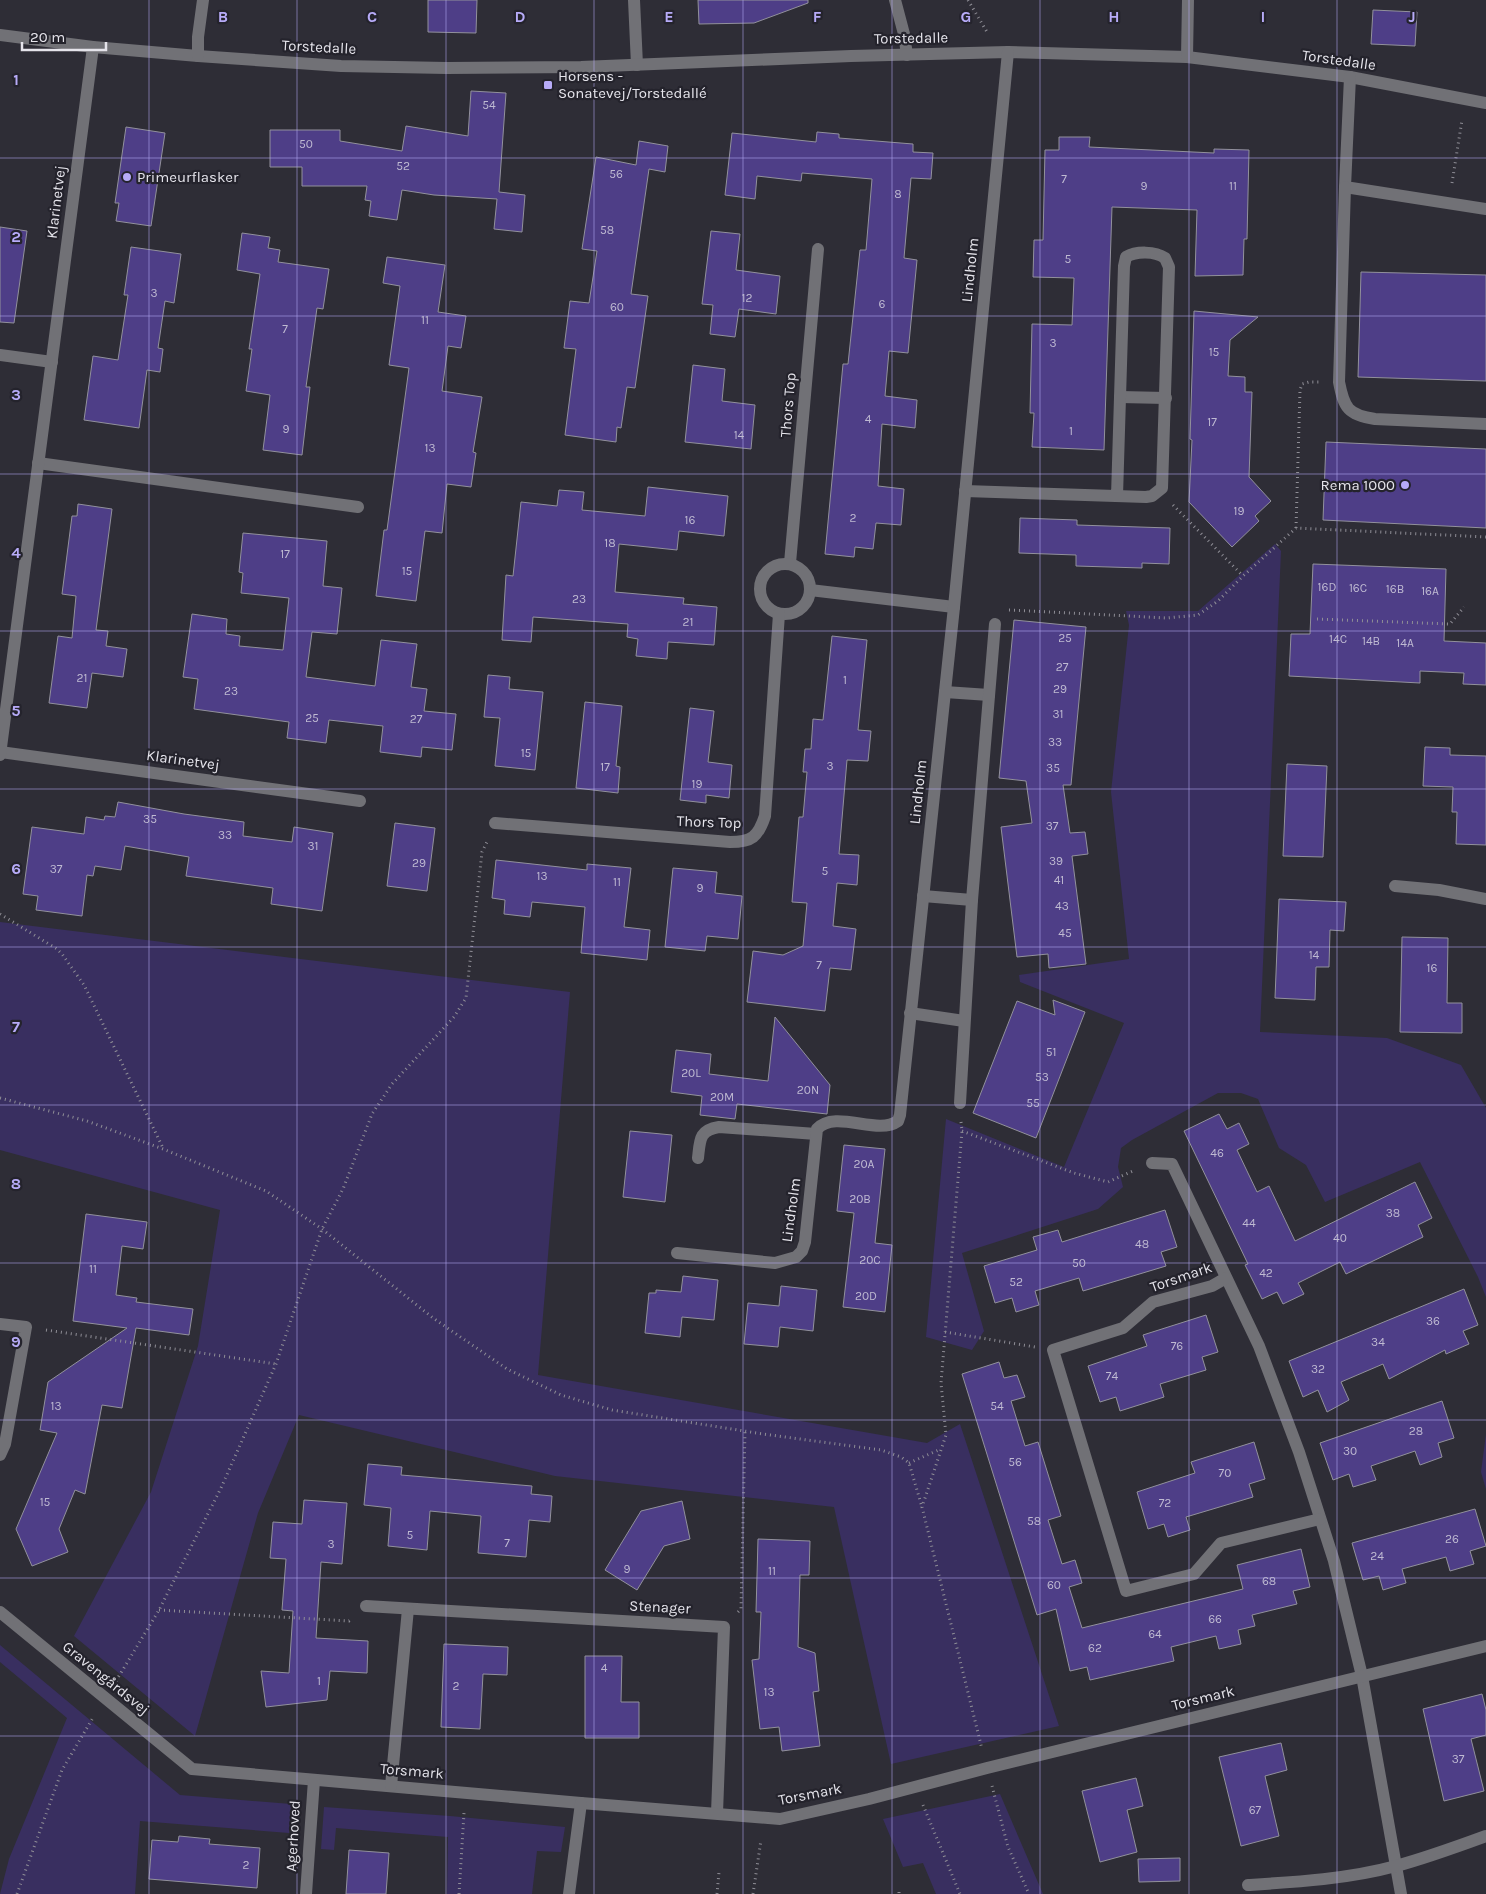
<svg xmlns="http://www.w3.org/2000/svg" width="1486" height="1894" font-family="Karla,sans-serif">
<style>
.green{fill:#392f60}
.building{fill:#4e3e87;stroke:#92919c}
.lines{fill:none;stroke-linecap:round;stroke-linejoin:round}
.path{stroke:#8f8e96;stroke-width:3;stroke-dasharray:1 4;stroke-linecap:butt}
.minor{stroke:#717176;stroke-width:12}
.grid{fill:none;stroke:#b7abf8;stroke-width:1;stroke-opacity:0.55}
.poi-dot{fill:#b7abf8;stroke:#24232c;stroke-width:2}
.labels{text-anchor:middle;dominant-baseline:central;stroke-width:4.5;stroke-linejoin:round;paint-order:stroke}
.number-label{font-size:12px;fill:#bfbad2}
.street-label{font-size:15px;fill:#e5e4eb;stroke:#24232c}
.poi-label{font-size:15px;fill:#e5e4eb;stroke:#24232c;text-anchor:start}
.grid-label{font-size:16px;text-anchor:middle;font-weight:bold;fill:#b7abf8;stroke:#24232c;stroke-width:4.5;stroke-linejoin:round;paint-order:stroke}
</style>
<rect width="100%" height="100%" fill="#2e2d36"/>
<g class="green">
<polygon points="1275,544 1281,551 1260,1032 1387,1038 1461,1065 1486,1108 1486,1297 1478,1277 1420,1162 1325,1202 1306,1165 1279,1148 1258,1099 1241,1093 1218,1093 1132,1140 1121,1148 1118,1167 1123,1187 1098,1209 962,1253 984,1331 972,1350 926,1337 946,1119 1064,1167 1124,1023 1020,982 1019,975 1129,959 1111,792 1129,625 1126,611 1198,611"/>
<polygon points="0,922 570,992 538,1375 927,1443 960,1424 1059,1726 891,1764 834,1507 555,1476 299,1415 258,1513 195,1736 74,1636 151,1492 198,1346 220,1210 0,1150"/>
<polygon points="1486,1434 1486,1489 1481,1472"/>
<polygon points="0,1645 180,1795 291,1804 289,1833 140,1821 135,1894 0,1894 9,1859 67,1718 0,1662"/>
<polygon points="1000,1794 1043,1894 936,1894 923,1863 903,1867 883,1819"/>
<polygon points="324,1807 450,1816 565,1827 561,1852 537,1851 532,1894 447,1894 448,1837 336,1828 334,1850 321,1849"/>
</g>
<g class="building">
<polygon points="428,0 477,0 476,33 428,32"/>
<polygon points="698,0 808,0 808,3 754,23 699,24"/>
<polygon points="1373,10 1417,12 1415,46 1371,44"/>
<polygon points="471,91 506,93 499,192 525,195 522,232 494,229 497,199 434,195 402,190 397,220 369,216 371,201 365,200 367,186 302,186 302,167 270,167 270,130 340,130 340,141 402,151 406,126 468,136"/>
<polygon points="126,127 165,133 151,226 116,221 119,203 115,203"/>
<polygon points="817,132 839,134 839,138 913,144 913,152 933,153 931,179 911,178 904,258 917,260 908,353 889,351 885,396 917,400 915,428 882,424 878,486 904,489 901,525 876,523 873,549 855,547 854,557 825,554 843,364 848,364 860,250 866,250 872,179 802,173 801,181 757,176 755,199 725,195 732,133 816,142"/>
<polygon points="1059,137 1090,137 1089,147 1214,153 1214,149 1249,150 1247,239 1244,239 1243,275 1195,276 1197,210 1112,207 1104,450 1032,447 1034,413 1030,413 1032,324 1072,325 1074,278 1033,277 1034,240 1043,240 1045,150 1059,150"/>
<polygon points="639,141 668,146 665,172 649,169 631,294 648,296 635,388 627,387 621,428 617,427 616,442 565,435 576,349 564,348 570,301 589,303 597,251 582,249 596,157 636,165"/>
<polygon points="0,227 27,231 14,323 0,322"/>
<polygon points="711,231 740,234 736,270 780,276 776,314 739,309 735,337 710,334 713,305 702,304"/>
<polygon points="242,233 270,237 268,248 280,250 278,262 329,269 323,309 317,308 306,387 310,387 302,455 263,450 270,395 246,391 252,349 249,349 260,274 237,270"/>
<polygon points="131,247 181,254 174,303 165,301 158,348 163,349 160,372 147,370 139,428 84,420 93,356 118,360 128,295 124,295"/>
<polygon points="387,257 445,265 438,312 466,316 461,348 448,346 442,391 482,397 473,452 476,453 471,487 447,484 442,533 425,531 416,601 376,596 384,530 387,530 409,368 389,365 400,286 383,283"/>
<polygon points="1361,272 1486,275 1486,381 1358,377"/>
<polygon points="1194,311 1258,317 1230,340 1228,376 1245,377 1245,392 1252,392 1249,477 1271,501 1255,516 1259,521 1232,547 1189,502 1192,440 1190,439"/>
<polygon points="693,365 725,369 722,401 755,405 751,449 685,442"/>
<polygon points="1326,442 1486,449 1486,528 1323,520"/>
<polygon points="648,487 728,496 724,536 679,531 677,550 619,544 615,592 684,598 683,604 717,607 714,645 668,642 667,659 636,656 638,639 627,637 628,624 533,617 531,642 502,640 506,575 513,576 521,502 557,506 559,490 584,492 582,510 645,516"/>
<polygon points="78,504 112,509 96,630 108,631 106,646 127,649 123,677 92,673 87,708 49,703 58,636 72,638 76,596 62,594 72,516 77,516"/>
<polygon points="1020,518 1077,520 1077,525 1170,528 1169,564 1142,563 1142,568 1076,566 1076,555 1019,553"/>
<polygon points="243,533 327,541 323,586 342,588 337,634 312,632 306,677 375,686 381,640 417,644 411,687 427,689 424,711 456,714 452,750 422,747 421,757 380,752 383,726 329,720 326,743 287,738 289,722 194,709 198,679 183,677 192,614 227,619 226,634 240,636 239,646 283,650 289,598 241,593 243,573 239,572"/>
<polygon points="1313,564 1446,569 1444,641 1486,643 1486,685 1463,684 1464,673 1420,671 1420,683 1289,676 1291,634 1310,634"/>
<polygon points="1014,620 1086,627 1071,785 1063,785 1070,833 1085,832 1088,854 1072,856 1086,964 1049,968 1048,954 1017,957 1001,827 1032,823 1026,781 999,778"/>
<polygon points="832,636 867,640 858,730 871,731 868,761 847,760 839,854 859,855 857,885 837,883 833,926 856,929 851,970 830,968 825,1011 747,1002 753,951 783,955 803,946 807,903 792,902 799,817 803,817 807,772 803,772 805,749 811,749 813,719 823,720"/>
<polygon points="488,675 510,677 509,689 543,692 535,770 495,766 500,718 484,717"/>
<polygon points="585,702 622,706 616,766 620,767 618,793 576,788"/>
<polygon points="690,708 714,711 708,762 732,765 729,798 706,795 706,803 680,800"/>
<polygon points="1425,747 1450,748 1450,755 1486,756 1486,845 1456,844 1457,812 1452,812 1453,787 1423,786"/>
<polygon points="1287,764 1327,766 1323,857 1283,856"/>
<polygon points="118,802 184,814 244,822 243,836 292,842 294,827 333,833 322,911 271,904 273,888 186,876 189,857 125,846 121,870 95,866 93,876 87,875 82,916 36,910 38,896 23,894 32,827 84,834 86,817 104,820 105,816 115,817"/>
<polygon points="395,823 435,828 427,891 387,886"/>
<polygon points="496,860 587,870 587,864 631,868 624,927 650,930 647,960 581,953 585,907 532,902 530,917 504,914 505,900 492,898"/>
<polygon points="673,868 717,872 715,893 742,896 738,939 707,936 705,951 665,947"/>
<polygon points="1279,899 1346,902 1344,931 1330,930 1329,967 1316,967 1315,1000 1275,998"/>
<polygon points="1402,937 1448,938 1447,1003 1462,1003 1462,1033 1400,1032"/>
<polygon points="1053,1000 1085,1012 1036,1138 973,1113 1017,1001 1055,1015"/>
<polygon points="775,1017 830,1085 827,1114 737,1104 735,1119 700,1115 702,1096 671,1092 676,1050 711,1054 709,1074 768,1081"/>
<polygon points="1219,1114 1227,1129 1239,1123 1249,1144 1237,1150 1257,1192 1269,1186 1295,1241 1415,1182 1432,1218 1418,1225 1423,1237 1346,1274 1340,1262 1298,1283 1304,1294 1283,1304 1277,1292 1262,1299 1245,1265 1248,1264 1184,1131"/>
<polygon points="630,1131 672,1135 665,1202 623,1197"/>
<polygon points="844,1145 885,1149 875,1243 892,1245 885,1312 843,1307 854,1213 837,1211"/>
<polygon points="1165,1210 1177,1247 1161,1252 1166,1266 1083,1291 1079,1278 1035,1291 1039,1305 1016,1312 1012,1298 995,1303 984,1266 1037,1250 1033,1237 1058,1230 1062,1242"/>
<polygon points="86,1214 147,1222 143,1249 122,1246 116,1295 137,1298 136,1302 193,1309 189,1335 136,1328 122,1408 102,1405 85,1494 75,1490 59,1529 68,1552 32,1566 16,1529 57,1433 40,1430 48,1382 127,1328 73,1321"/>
<polygon points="683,1276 718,1280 714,1320 682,1317 680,1337 645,1333 649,1293 656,1293 656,1290 681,1292"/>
<polygon points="781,1286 817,1290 813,1331 780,1327 778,1347 744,1344 748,1303 779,1306"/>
<polygon points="1464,1289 1478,1325 1463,1331 1469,1344 1446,1354 1445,1350 1389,1379 1383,1364 1341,1382 1349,1400 1327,1412 1318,1390 1303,1397 1289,1361"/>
<polygon points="1206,1315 1218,1352 1202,1357 1206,1370 1160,1384 1164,1397 1120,1411 1116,1397 1100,1402 1088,1366 1147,1346 1143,1335"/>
<polygon points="999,1362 1004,1378 1017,1375 1025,1397 1011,1401 1025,1446 1038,1442 1061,1516 1048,1520 1062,1564 1075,1560 1082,1583 1069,1587 1082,1628 1243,1589 1237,1565 1301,1549 1310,1587 1293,1591 1297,1604 1252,1615 1255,1626 1238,1630 1241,1644 1219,1649 1216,1636 1171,1647 1174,1661 1090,1680 1087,1667 1070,1671 1056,1609 1037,1615 962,1374"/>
<polygon points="1442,1401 1454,1438 1438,1443 1442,1457 1420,1465 1415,1451 1371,1466 1376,1480 1353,1487 1349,1474 1333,1480 1320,1443"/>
<polygon points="1254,1442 1265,1479 1249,1484 1253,1497 1186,1517 1190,1530 1168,1537 1164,1524 1148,1529 1137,1492 1195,1473 1191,1462"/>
<polygon points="368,1464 402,1467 401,1475 532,1486 531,1494 552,1496 550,1522 529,1520 526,1557 478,1553 481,1516 430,1511 427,1550 388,1546 391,1508 364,1505"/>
<polygon points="304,1500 347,1503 342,1564 321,1562 316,1638 368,1641 367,1673 330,1671 327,1700 266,1707 261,1671 289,1673 293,1611 282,1610 286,1559 270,1558 273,1522 302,1524"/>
<polygon points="682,1501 690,1539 664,1546 637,1590 605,1570 641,1511"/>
<polygon points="1475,1509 1486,1546 1470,1551 1474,1564 1450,1571 1446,1557 1402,1569 1406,1583 1383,1590 1379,1576 1363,1580 1352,1543"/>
<polygon points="758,1539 810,1541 809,1575 800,1575 798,1647 815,1653 819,1691 813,1692 820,1746 782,1751 779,1727 760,1729 752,1660 759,1659 761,1612 756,1612"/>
<polygon points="444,1644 508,1647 507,1675 483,1674 480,1729 441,1727"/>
<polygon points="585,1656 622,1656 621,1702 639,1702 639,1738 585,1738"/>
<polygon points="1482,1694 1486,1710 1486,1735 1471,1739 1484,1791 1444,1801 1423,1709"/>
<polygon points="1281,1743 1287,1770 1265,1776 1279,1836 1241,1846 1219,1757"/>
<polygon points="1136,1778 1143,1806 1127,1810 1137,1852 1100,1862 1082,1791"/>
<polygon points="179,1836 210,1839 209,1844 260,1848 257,1888 149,1879 152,1840 178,1842"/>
<polygon points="349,1850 389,1853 386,1894 346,1894"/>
<polygon points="1180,1858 1180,1881 1139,1882 1138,1859"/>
</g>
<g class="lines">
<g class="path">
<polyline points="968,0 987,32"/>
<polyline points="1452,183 1462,120"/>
<polyline points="1173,505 1243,576"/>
<polyline points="1296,528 1300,390 1302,384 1309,382 1319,382"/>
<polyline points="1009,610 1167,618 1198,615 1218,601 1243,576 1296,528 1486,537"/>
<polyline points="1317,619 1450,624 1464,607"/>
<polyline points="0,914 57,949 62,954 84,985 163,1148"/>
<polyline points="0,1098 87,1121 163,1149 266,1191 322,1229 433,1318 507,1369 561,1395 612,1410 763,1434 881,1450 901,1457 909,1463 922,1507"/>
<polyline points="961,1122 962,1131 941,1383 946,1435 922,1507 982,1749"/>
<polyline points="962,1131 1074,1173 1108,1182 1133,1171"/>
<polyline points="46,1330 276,1364"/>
<polyline points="945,1332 1035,1347"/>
<polyline points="909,1463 941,1449"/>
<polyline points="159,1610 349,1621 352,1619"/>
<polyline points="738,1612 741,1609 745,1431"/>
<polyline points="116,1681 159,1610 221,1488 276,1364 322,1229 343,1189 372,1114 392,1084 454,1017 466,998 482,852 487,842"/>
<polyline points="992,1786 1008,1847 1029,1894"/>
<polyline points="923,1805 960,1894"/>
<polyline points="899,1892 899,1894"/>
<polyline points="17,1894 62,1770 94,1716"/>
<polyline points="459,1894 464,1813"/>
<polyline points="717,1894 719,1872"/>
<polyline points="753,1894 761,1840"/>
</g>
<g class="minor">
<polyline points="634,0 637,65"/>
<polyline points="895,0 904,34 907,55"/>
<polyline points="0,35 93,47 198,56 341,66 447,68 581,67 851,56 1008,52 1187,57 1350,77 1486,103"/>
<polyline points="198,56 198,37 203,0"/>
<polyline points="1187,57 1188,0"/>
<polyline points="1350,77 1345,187 1486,209"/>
<path d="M1345 187 1339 382C1344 408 1348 415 1375 419L1486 424"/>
<polyline points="0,355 52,362"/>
<polyline points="1120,397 1166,398"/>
<polyline points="38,463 358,507"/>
<path d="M965 491 1146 497 1152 496 1162 488 1169 267 1165 258C1155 251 1136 251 1126 257L1124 266 1117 496"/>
<polyline points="790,563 818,249"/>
<circle cx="785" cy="589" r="25"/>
<polyline points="810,590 954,607"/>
<polyline points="945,692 989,695"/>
<polyline points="0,752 360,801"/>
<polyline points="0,755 93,47"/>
<path d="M495 823 730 842C752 842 758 837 765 816L779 614"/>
<polyline points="1395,886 1439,890 1486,899"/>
<polyline points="923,896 972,900"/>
<polyline points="910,1013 964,1021"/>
<polyline points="960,1103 972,900 995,624"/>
<path d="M698 1158C700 1140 699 1130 719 1127L816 1134"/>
<polyline points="1152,1163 1172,1164 1259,1346 1299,1452 1334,1561 1362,1676 1401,1894"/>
<path d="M677 1253 775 1263 796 1257 802 1251 805 1242 817 1129C836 1109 877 1136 898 1121L900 1115 954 607 1008 52"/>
<polyline points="1226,1278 1212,1286 1153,1302 1123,1328 1053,1350 1126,1591 1194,1574 1221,1543 1320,1519"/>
<polyline points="0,1324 26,1327 5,1444 0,1455"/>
<polyline points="366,1606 724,1627 717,1813"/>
<polyline points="0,1612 192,1769 581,1803 780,1819 869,1799 987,1768 1486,1646"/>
<polyline points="391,1786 408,1609"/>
<path d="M1248 1885C1297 1882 1348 1879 1396 1866 1426 1858 1456 1847 1486 1836"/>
<polyline points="306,1894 314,1780"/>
<polyline points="569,1894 581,1803"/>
</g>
</g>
<path class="grid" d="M149 0V1894M297 0V1894M446 0V1894M594 0V1894M743 0V1894M892 0V1894M1040 0V1894M1189 0V1894M1337 0V1894M0 158H1486M0 316H1486M0 474H1486M0 631H1486M0 789H1486M0 947H1486M0 1105H1486M0 1263H1486M0 1420H1486M0 1578H1486M0 1736H1486"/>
<g class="poi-dot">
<rect x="543" y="80" width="10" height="10" rx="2.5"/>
<circle cx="127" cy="177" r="5"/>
<circle cx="1405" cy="485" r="5"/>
</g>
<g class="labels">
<g class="number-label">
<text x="489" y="105">54</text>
<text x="306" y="144">50</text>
<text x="403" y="166">52</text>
<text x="616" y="174">56</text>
<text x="1064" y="179">7</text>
<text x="1144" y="186">9</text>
<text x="1233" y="186">11</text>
<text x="898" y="194">8</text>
<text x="607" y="230">58</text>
<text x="1068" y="259">5</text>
<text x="154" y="293">3</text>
<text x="747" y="298">12</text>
<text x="882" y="304">6</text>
<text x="617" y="307">60</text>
<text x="425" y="320">11</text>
<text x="285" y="329">7</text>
<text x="1053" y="343">3</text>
<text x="1214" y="352">15</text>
<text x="868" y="419">4</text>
<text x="1212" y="422">17</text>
<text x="286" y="429">9</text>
<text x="1071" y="431">1</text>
<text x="739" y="435">14</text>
<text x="430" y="448">13</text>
<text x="1239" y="511">19</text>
<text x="853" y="518">2</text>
<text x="690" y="520">16</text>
<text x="610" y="543">18</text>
<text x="285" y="554">17</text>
<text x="407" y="571">15</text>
<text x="1327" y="587">16D</text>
<text x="1358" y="588">16C</text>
<text x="1395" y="589">16B</text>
<text x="1430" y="591">16A</text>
<text x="579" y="599">23</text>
<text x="688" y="622">21</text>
<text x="1065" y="638">25</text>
<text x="1338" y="639">14C</text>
<text x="1371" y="641">14B</text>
<text x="1405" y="643">14A</text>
<text x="1062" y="667">27</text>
<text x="82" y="678">21</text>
<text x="845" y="680">1</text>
<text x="1060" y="689">29</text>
<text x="231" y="691">23</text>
<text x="1058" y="714">31</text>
<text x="312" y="718">25</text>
<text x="416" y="719">27</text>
<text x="1055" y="742">33</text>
<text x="526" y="753">15</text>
<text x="830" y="766">3</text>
<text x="605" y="767">17</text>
<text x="1053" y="768">35</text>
<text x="697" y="784">19</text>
<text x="150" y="819">35</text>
<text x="1052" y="826">37</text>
<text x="225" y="835">33</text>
<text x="313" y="846">31</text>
<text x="1056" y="861">39</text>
<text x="419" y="863">29</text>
<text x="56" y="869">37</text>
<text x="825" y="871">5</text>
<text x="542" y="876">13</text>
<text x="1059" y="880">41</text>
<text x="617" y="882">11</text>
<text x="700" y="888">9</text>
<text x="1062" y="906">43</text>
<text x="1065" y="933">45</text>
<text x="1314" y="955">14</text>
<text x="819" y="965">7</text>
<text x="1432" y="968">16</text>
<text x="1051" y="1052">51</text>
<text x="691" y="1073">20L</text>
<text x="1042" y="1077">53</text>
<text x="808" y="1090">20N</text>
<text x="722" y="1097">20M</text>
<text x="1033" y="1103">55</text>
<text x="1217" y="1153">46</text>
<text x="864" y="1164">20A</text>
<text x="860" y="1199">20B</text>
<text x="1393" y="1213">38</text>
<text x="1249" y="1223">44</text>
<text x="1340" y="1238">40</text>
<text x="1142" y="1244">48</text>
<text x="870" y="1260">20C</text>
<text x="1079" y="1263">50</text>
<text x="93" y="1269">11</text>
<text x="1266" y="1273">42</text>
<text x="1016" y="1282">52</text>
<text x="866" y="1296">20D</text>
<text x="1433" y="1321">36</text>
<text x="1378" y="1342">34</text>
<text x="1177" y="1346">76</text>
<text x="1318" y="1369">32</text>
<text x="1112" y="1376">74</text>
<text x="56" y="1406">13</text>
<text x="997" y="1406">54</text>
<text x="1416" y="1431">28</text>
<text x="1350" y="1451">30</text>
<text x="1015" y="1462">56</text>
<text x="1225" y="1473">70</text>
<text x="45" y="1502">15</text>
<text x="1165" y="1503">72</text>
<text x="1034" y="1521">58</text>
<text x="410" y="1535">5</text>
<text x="1452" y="1539">26</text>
<text x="507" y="1543">7</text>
<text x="331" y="1544">3</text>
<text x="1377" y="1556">24</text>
<text x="627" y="1569">9</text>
<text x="772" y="1571">11</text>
<text x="1269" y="1581">68</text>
<text x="1054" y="1585">60</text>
<text x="1215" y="1619">66</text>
<text x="1155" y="1634">64</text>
<text x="1095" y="1648">62</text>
<text x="604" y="1668">4</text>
<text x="319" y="1681">1</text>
<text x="456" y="1686">2</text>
<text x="769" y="1692">13</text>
<text x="1458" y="1759">37</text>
<text x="1255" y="1810">67</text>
<text x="246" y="1865">2</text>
</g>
<g class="street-label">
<text transform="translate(911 38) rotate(-1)">Torstedalle</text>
<text transform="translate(319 47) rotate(3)">Torstedalle</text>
<text transform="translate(1339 60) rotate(8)">Torstedalle</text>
<text transform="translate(56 202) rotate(-83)">Klarinetvej</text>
<text transform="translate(970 270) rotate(-84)">Lindholm</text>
<text transform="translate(788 405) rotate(-85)">Thors Top</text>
<text transform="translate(183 760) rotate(8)">Klarinetvej</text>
<text transform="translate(918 792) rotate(-84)">Lindholm</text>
<text transform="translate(709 822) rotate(2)">Thors Top</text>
<text transform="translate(791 1210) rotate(-82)">Lindholm</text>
<text transform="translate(1181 1277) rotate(-19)">Torsmark</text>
<text transform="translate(660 1607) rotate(3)">Stenager</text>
<text transform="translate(106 1678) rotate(39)">Gravengårdsvej</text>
<text transform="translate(1203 1698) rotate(-14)">Torsmark</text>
<text transform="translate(412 1771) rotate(5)">Torsmark</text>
<text transform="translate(810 1794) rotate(-11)">Torsmark</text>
<text transform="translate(293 1836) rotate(-87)">Agerhoved</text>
</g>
<g class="poi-label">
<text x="558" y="76">Horsens -<tspan x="558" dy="17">Sonatevej/Torstedallé</tspan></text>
<text x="137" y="177">Primeurflasker</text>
<text x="1395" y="485" text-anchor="end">Rema 1000</text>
</g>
</g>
<g class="grid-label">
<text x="223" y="22">B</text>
<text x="372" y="22">C</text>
<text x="520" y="22">D</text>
<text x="669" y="22">E</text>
<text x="817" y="22">F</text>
<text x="966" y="22">G</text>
<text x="1114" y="22">H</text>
<text x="1263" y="22">I</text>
<text x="1412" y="22">J</text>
<text x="16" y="85">1</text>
<text x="16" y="242">2</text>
<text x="16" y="400">3</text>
<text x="16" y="558">4</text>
<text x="16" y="716">5</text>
<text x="16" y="874">6</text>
<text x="16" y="1032">7</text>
<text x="16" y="1189">8</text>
<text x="16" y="1347">9</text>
</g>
<path d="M22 42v8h84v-8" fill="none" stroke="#e5e4eb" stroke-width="2.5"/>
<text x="30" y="42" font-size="15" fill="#e5e4eb" stroke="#24232c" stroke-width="4" paint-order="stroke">20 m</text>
</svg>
